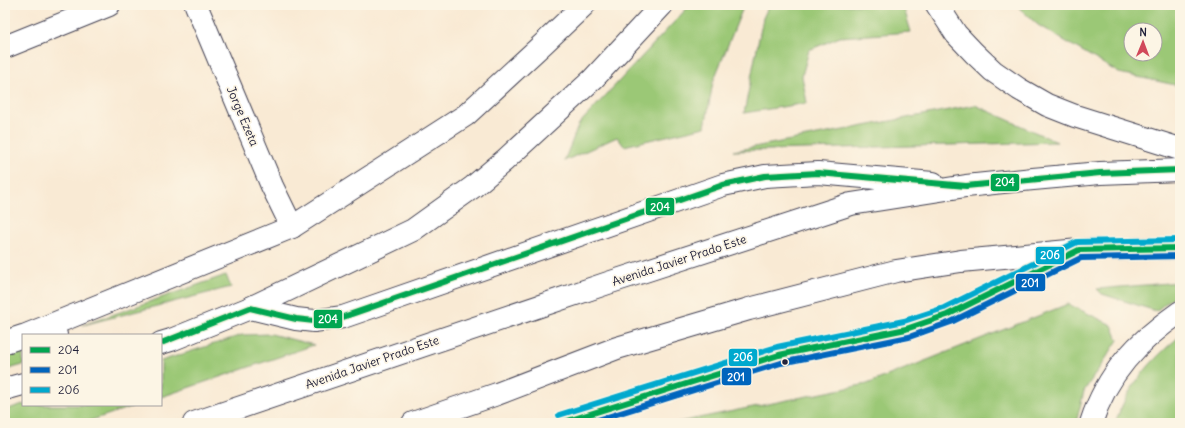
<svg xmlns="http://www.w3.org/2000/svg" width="1185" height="428" font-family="Delius,sans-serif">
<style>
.green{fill:#9bc876;stroke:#5e7558;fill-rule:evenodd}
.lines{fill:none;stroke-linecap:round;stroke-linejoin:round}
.minor-casing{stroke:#424052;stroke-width:24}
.highway-casing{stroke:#424052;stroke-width:24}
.minor{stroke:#fff;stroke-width:22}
.highway{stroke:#fff;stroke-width:22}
.bus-1-casing{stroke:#fcf5e5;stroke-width:9}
.bus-2-casing{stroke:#fcf5e5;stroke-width:9}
.bus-3-casing{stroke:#fcf5e5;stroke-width:9}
.bus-1{stroke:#00a651;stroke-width:6}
.bus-2{stroke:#0065bd;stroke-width:6}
.bus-3{stroke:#00a9ce;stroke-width:6}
.bus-dot{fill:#22223b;stroke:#fcf5e5;stroke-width:1.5}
.labels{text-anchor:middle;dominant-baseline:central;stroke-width:3.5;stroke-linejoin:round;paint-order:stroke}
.street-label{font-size:12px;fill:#22223b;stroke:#fcf5e5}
.line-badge{stroke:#fcf5e5;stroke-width:1.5}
.badge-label{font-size:11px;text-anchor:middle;font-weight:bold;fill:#fff}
</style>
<rect width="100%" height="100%" fill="#fcf5e5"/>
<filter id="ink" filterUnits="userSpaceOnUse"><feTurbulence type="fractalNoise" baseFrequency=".025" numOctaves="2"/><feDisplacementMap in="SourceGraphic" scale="8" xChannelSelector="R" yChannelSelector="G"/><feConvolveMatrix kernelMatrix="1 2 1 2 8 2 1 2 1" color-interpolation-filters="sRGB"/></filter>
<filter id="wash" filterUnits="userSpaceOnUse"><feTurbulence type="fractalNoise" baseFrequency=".012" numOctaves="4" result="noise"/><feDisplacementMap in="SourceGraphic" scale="16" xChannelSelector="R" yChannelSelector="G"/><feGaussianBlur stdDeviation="0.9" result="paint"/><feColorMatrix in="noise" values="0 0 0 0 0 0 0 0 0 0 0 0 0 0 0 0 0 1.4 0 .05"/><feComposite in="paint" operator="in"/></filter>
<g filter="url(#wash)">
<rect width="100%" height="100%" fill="#f9ead4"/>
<g class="green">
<polygon points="690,5 744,5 713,82 705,127 624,146 617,137 564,161 579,124"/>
<polygon points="769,5 903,5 911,32 840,37 809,50 802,76 807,103 744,113 763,18"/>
<path d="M1016 5H1180V86L1119 73 1038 25ZM1131 30H1155V54H1131Z"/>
<polygon points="975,105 1057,142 733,151"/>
<polygon points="226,275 231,287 83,325"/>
<polygon points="1180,282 1180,294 1172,298 1156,311 1102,294 1097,289"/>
<polygon points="1068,304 1112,325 1118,340 1084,391 1076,423 674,423 867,384"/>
<polygon points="271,334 314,345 161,397 161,361 242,335"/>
<path d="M1180 336V423H1115C1128 386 1150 361 1180 336Z"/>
<polygon points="21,350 23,350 23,365 5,370 5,356"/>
<polygon points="23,404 23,405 137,405 83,423 5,423 5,410"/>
</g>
</g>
<g filter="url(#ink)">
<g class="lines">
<g class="minor-casing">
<g id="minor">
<polyline points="196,5 272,186 292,227"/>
<polyline points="5,47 109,5"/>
<polyline points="26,335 292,227 466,115 543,44 584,5"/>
<polyline points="5,342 23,336"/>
</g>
</g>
<g class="highway-casing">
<g id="highway">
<polyline points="937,5 956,34 974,53 993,71 1019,89 1047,105 1075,116 1180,149"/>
<polyline points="250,308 296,319 314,321 343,317 723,185 765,176 818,173 933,183"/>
<polyline points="30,334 56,335"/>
<polyline points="161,343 171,340 250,308 413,230 473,187 505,160 593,79 662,5"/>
<polyline points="5,389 23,384"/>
<polyline points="194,423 608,283 851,204 966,186 1033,179 1100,173 1180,170"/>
<polyline points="413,423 497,394 617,348 749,309 896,271 961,261 1079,250 1180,248"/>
<path d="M1091 423C1107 373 1138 341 1180 312"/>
</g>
</g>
<use href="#minor" class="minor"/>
<use href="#highway" class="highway"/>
<g class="bus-1-casing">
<g id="bus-1">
<polyline points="161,343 250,308 296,319 314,321 343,317 723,185 765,176 818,173 966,186 1100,173 1180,170"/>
<polyline points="561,423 779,355 906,329 947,315 1079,250 1180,248"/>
</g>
</g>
<g class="bus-2-casing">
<polyline id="bus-2" points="588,423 781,363 909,337 951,322 1081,258 1180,256"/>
</g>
<g class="bus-3-casing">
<polyline id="bus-3" points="559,415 777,347 904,321 944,308 1077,242 1180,240"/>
</g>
<use href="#bus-1" class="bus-1"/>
<use href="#bus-2" class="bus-2"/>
<use href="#bus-3" class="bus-3"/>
</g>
</g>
<circle class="bus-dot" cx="785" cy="362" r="3.5"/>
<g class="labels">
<g class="street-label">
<text transform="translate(243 116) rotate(67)">Jorge Ezeta</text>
<text transform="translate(679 260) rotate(-18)">Avenida Javier Prado Este</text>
<text transform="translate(372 362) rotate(-19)">Avenida Javier Prado Este</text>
</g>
</g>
<g class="line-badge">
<rect x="990" y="173" width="30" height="19" rx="4" fill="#00a651"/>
<rect x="645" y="197" width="30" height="19" rx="4" fill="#00a651"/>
<rect x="1035" y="246" width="30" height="19" rx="4" fill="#00a9ce"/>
<rect x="1015" y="273" width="31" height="19" rx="4" fill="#0065bd"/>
<rect x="313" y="309" width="30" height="20" rx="4" fill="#00a651"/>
<rect x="728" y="348" width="30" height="19" rx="4" fill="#00a9ce"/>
<rect x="721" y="367" width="31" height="19" rx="4" fill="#0065bd"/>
</g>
<g class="badge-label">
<text x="1005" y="186">204</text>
<text x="660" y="211">204</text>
<text x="1050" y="259">206</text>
<text x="1030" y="287">201</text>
<text x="328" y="323">204</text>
<text x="743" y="361">206</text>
<text x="736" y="381">201</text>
</g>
<rect width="1185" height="428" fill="none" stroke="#fcf5e5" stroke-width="20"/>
<rect x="22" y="334" width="140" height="72" fill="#fcf5e5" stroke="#a5a1a1"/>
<rect x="30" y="347" width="20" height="6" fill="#00a651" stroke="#a5a1a1"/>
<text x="58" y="354" font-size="12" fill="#22223b">204</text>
<rect x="30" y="367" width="20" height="6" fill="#0065bd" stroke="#a5a1a1"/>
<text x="58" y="374" font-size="12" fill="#22223b">201</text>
<rect x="30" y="387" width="20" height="6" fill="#00a9ce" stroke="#a5a1a1"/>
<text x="58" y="394" font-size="12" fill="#22223b">206</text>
<g transform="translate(1143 42) rotate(1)"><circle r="19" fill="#fcf5e5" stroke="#a5a1a1"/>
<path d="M0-3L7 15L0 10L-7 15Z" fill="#d1495b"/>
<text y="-6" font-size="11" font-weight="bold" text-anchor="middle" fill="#22223b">N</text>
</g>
</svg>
